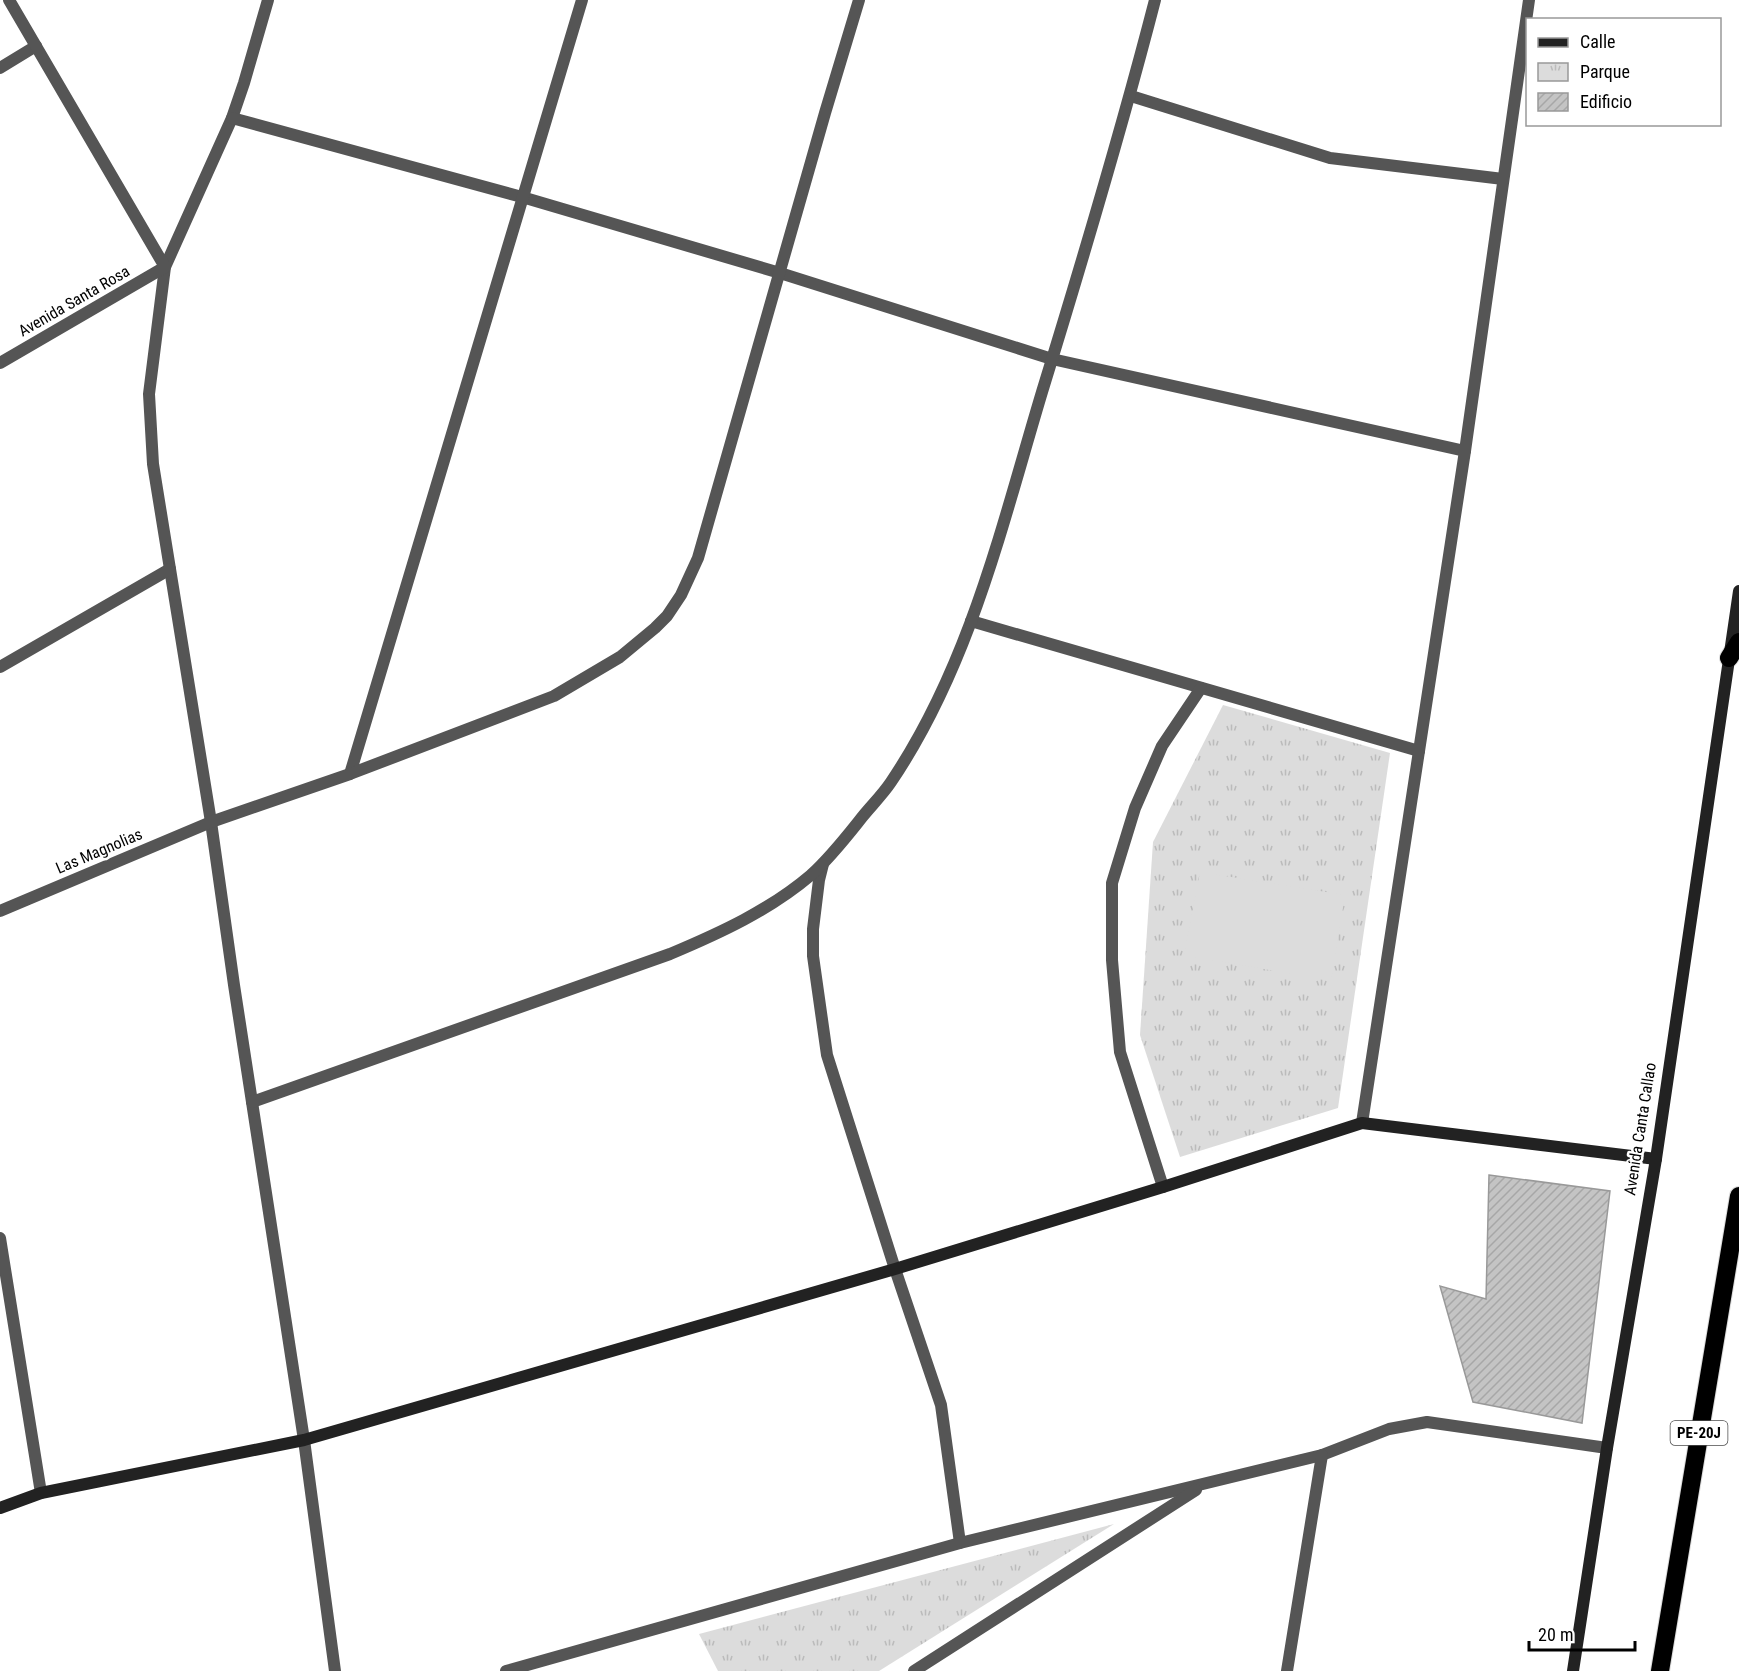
<svg xmlns="http://www.w3.org/2000/svg" width="1739" height="1671" font-family="'Roboto Condensed',sans-serif">
<style>
.park{fill:url(#park-tufts)}
.garden{fill:#dcdcdc}
.building{fill:url(#building-hatch);stroke:#999;stroke-width:1.5}
.lines{fill:none;stroke-linecap:round;stroke-linejoin:round}
.highway-casing{stroke:#dbdbdb;stroke-width:20}
.street{stroke:#555;stroke-width:12}
.secondary{stroke:#222;stroke-width:12}
.highway{stroke:#000;stroke-width:18}
.labels{text-anchor:middle;dominant-baseline:central;stroke-width:5;stroke-linejoin:round;paint-order:stroke}
.shield{fill:#fff;stroke:#4c4c4c;stroke-width:1.5}
.shield-label{font-size:15px;font-weight:bold;fill:#000}
.street-label{font-size:16px;fill:#000;stroke:#fff}
</style>
<defs>
<pattern id="park-tufts" width="24" height="20" patternUnits="userSpaceOnUse" patternTransform="scale(1.5)"><rect width="24" height="20" fill="#dcdcdc"/><path d="M3 7l-1-3M5 7V3M7 7l1-3M15 17l-1-3M17 17v-4M19 17l1-3" fill="none" stroke="#bbb"/></pattern>
<pattern id="building-hatch" width="6" height="6" patternUnits="userSpaceOnUse" patternTransform="scale(1.5)"><rect width="6" height="6" fill="#c4c4c4"/><path d="M-1 1l2-2M0 6l6-6M5 7l2-2" fill="none" stroke="#a7a7a7"/></pattern>
</defs>
<rect width="100%" height="100%" fill="#fff"/>
<g class="park">
<polygon points="1223,705 1390,753 1338,1108 1180,1157 1140,1035 1153,842"/>
<polygon points="1114,1524 879,1671 718,1671 699,1634"/>
</g>
<polygon class="garden" points="1200,872 1345,895 1331,981 1184,955"/>
<polygon class="building" points="1489,1175 1610,1191 1582,1423 1473,1402 1440,1286 1486,1299"/>
<g class="lines">
<g class="highway-casing">
<g id="highway">
<polyline points="1729,658 1739,642"/>
<polyline points="1660,1671 1739,1196"/>
</g>
</g>
<g class="street">
<polyline points="268,0 244,83 232,118 165,267 149,394 153,464 211,822 234,985 304,1440 335,1671"/>
<polyline points="0,68 36,46"/>
<polyline points="1131,96 1330,158 1503,179"/>
<polyline points="232,118 522,197 780,273 1052,359 1465,451"/>
<polyline points="0,363 165,267 9,0"/>
<polyline points="971,621 1419,751"/>
<polyline points="0,667 170,569"/>
<polyline points="350,774 582,0"/>
<polyline points="823,864 819,880 813,929 813,956 827,1055 895,1269 941,1405 960,1543"/>
<polyline points="0,911 211,822 350,774 554,696 620,657 655,628 667,616 681,595 698,558 825,113 859,0"/>
<path d="M252 1102 670 954C720 933 770 910 811 875 831 857 847 836 863 816 872 805 883 794 891 782 970 665 1002 525 1042 392 1082 262 1121 132 1155 0"/>
<polyline points="1362,1123 1465,451 1529,0"/>
<polyline points="1163,1187 1120,1052 1112,960 1112,883 1135,808 1162,746 1201,688"/>
<polyline points="0,1238 41,1493"/>
<polyline points="506,1671 960,1543 1322,1455 1389,1429 1427,1422 1607,1448"/>
<polyline points="914,1671 1196,1490"/>
<polyline points="1287,1671 1322,1455"/>
</g>
<g class="secondary">
<polyline points="0,1508 41,1493 304,1440 895,1269 1163,1187 1362,1123 1656,1159"/>
<polyline points="1573,1671 1607,1448 1656,1159 1739,591"/>
</g>
<use href="#highway" class="highway"/>
</g>
<g class="labels">
<rect class="shield" x="1670.5" y="1421" width="57" height="24" rx="4.5"/>
<g class="shield-label">
<text x="1699" y="1433">PE-20J</text>
</g>
<g class="street-label">
<text transform="translate(74 301) rotate(-30)">Avenida Santa Rosa</text>
<text transform="translate(99 851) rotate(-23)">Las Magnolias</text>
<text transform="translate(1640 1129) rotate(-81)">Avenida Canta Callao</text>
</g>
</g>
<rect x="1526" y="18" width="195" height="108" fill="#ffffff" stroke="#999999" stroke-width="1.5"/>
<rect x="1538" y="38" width="30" height="9" fill="#222222" stroke="#999999" stroke-width="1.5"/>
<text x="1580" y="48" font-size="18" fill="#000000">Calle</text>
<rect x="1538" y="63" width="30" height="18" fill="url(#park-tufts)" stroke="#999999" stroke-width="1.5"/>
<text x="1580" y="78" font-size="18" fill="#000000">Parque</text>
<rect x="1538" y="93" width="30" height="18" fill="url(#building-hatch)" stroke="#999999" stroke-width="1.5"/>
<text x="1580" y="108" font-size="18" fill="#000000">Edificio</text>
<path d="M1529 1641v9h106v-9" fill="none" stroke="#000000" stroke-width="3"/>
<text x="1538" y="1641" font-size="18" fill="#000000" stroke="#ffffff" stroke-width="4.5" paint-order="stroke">20 m</text>
</svg>
